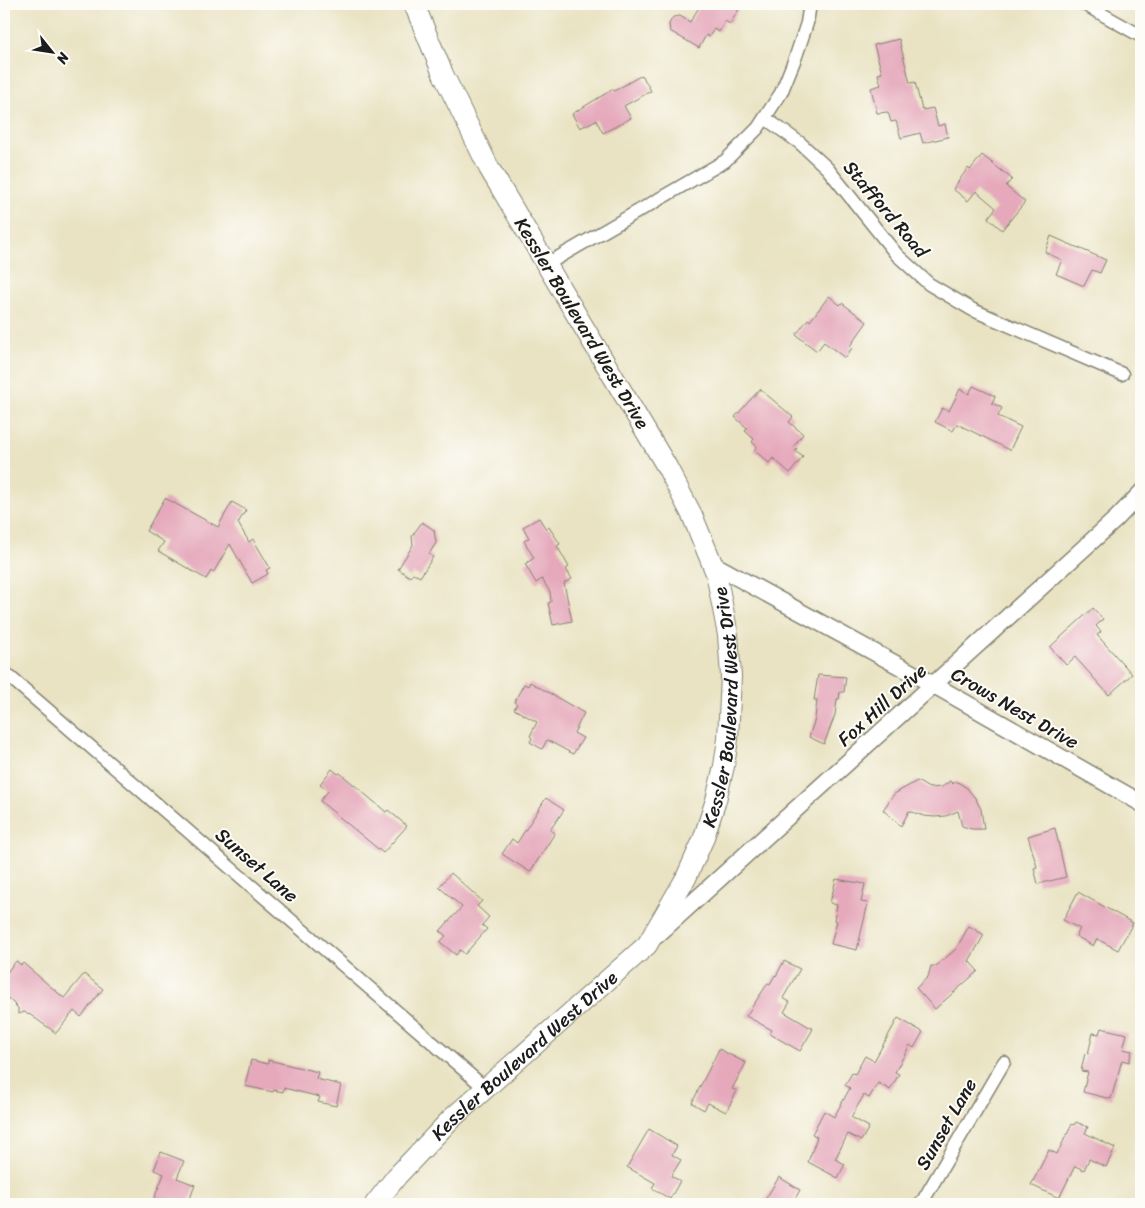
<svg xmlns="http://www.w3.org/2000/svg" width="1145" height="1208" font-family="Sriracha,sans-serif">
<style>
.building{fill:#e5a9bb}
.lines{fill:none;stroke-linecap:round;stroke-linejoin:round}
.minor-casing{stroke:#828070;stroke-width:15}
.tertiary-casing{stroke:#828070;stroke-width:19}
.primary-casing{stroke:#828070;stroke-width:22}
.minor{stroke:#fff;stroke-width:12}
.tertiary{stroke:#fff;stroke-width:16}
.primary{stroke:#fff;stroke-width:20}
.labels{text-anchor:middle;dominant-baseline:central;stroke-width:4;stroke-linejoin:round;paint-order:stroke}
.street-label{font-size:19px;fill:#1c1c1c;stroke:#fdfcf7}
</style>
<rect width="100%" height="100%" fill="#fdfcf7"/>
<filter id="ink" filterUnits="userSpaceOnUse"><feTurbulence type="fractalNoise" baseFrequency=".02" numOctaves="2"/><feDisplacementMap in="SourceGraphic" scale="10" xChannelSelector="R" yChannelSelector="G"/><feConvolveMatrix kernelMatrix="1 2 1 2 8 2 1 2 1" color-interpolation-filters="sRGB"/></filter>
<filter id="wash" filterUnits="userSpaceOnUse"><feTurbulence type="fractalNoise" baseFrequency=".0096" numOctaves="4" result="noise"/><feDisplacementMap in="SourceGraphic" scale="20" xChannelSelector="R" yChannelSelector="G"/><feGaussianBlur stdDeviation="1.12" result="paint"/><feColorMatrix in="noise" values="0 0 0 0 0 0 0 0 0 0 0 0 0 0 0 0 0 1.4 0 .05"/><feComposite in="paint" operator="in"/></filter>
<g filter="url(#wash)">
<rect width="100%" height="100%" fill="#e9e3c3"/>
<g id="blocks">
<g class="building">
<polygon points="701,4 742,4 730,24 725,21 719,32 714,29 709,37 706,35 699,48 670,31 669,24 673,17 680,16 690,22"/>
<polygon points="899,39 910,83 915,82 922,110 933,108 938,126 945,124 948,137 923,143 920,133 901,138 896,121 891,122 888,112 877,113 871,88 881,85 878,74 882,73 874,45"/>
<polygon points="642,75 651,91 624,106 631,118 603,133 596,120 580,128 572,114 613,89 614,91"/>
<polygon points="982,155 1012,179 1006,186 1025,202 1002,230 988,218 996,208 976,191 968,201 953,189 968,168 970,170"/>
<polygon points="1051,236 1106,260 1100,273 1092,270 1084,286 1056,274 1062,260 1045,252"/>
<polygon points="829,296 840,305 842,303 867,322 850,346 852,348 845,358 824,342 817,351 796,335 808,319 810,321"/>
<polygon points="973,386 995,396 992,403 1002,408 998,416 1021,427 1010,450 957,424 953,431 935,422 942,408 949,411 960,389 969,394"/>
<polygon points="760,389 793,417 789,422 803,434 794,446 797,449 795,451 803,457 790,473 773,458 769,463 754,450 757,446 752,442 754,439 745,431 747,428 735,417"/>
<polygon points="165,498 218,527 232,502 246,510 238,523 249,542 253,539 270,568 266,570 268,574 252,583 230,544 213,573 211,571 206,579 158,551 164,542 146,531"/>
<polygon points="539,518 546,529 549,527 560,544 557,546 569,567 566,569 572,579 564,583 572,621 553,625 548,603 551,602 550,592 542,579 536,583 525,564 534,558 524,541 529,538 523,527"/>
<polygon points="422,522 434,530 436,543 429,554 433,557 420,577 413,573 410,577 398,569 413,545 412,536"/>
<polygon points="1093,608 1103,619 1096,626 1101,632 1097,635 1132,674 1109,695 1075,657 1066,665 1050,647"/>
<polygon points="818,675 846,677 844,692 840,692 839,699 837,699 835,715 824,744 809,737 815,719 817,700 814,700"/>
<polygon points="530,682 584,713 574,733 583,738 573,754 547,740 542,749 530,742 532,738 530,736 537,722 514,709 517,704 514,702 524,684 528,686"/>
<polygon points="332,769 338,774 340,773 386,812 388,810 407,826 383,853 320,801 328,791 320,784"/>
<polygon points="917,781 929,788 942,787 950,781 953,784 956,781 967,788 975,798 981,809 984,829 972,829 962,826 958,811 946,816 935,817 924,816 909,811 901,826 883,810 894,794"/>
<polygon points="546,798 564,810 550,830 555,833 530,872 502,854 512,839 517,843"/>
<polygon points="1055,828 1066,877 1038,884 1034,868 1037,867 1028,836"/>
<polygon points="451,873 482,901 477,906 489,917 482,925 487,929 465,954 460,950 456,955 440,942 446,936 440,931 462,907 439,887"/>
<polygon points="836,879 865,884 861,902 868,903 857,950 831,944 837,921 834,920 837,905 830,903"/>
<polygon points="1078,892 1133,923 1118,950 1097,939 1093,946 1076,936 1080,929 1063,920"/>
<polygon points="969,926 984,935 969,961 978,971 935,1009 916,988 928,977 931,966 936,966 956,949"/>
<polygon points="16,961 21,965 23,963 64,998 84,974 103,989 81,1017 74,1011 56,1033 29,1014 28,1015 25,1012 18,1014 18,1008 4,994 4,976"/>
<polygon points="784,961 800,969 783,998 790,1002 784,1012 813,1029 800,1051 770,1034 772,1030 746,1016 768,983 770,984 775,975 776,976"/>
<polygon points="898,1018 923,1032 914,1048 910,1045 895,1072 899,1074 890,1090 878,1083 869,1098 864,1095 851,1117 869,1127 861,1141 848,1134 835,1159 845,1164 838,1178 808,1162 817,1137 812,1134 824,1111 834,1117 850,1088 845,1085 852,1073 855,1074 865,1056 874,1061"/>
<polygon points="1101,1028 1127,1034 1123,1049 1132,1051 1129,1062 1122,1060 1111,1099 1083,1092 1088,1072 1081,1071 1085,1053 1088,1054 1093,1033 1099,1034"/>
<polygon points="719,1049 746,1063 732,1089 737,1091 726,1112 708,1103 704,1110 692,1103"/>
<polygon points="251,1060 268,1064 268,1060 318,1072 316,1079 341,1085 336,1106 318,1102 320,1097 284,1088 283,1092 274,1090 273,1092 245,1086"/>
<polygon points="1076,1122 1088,1127 1085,1133 1115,1148 1106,1167 1089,1159 1084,1170 1075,1166 1059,1198 1031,1185 1049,1150 1057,1154 1072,1124 1074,1125"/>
<polygon points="649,1129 677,1146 672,1155 681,1160 671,1176 680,1181 670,1199 652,1188 655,1183 627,1167"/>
<polygon points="161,1152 184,1161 177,1178 195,1185 188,1204 161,1204 153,1201 164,1174 154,1170"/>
<polygon points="779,1177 800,1190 792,1204 772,1204 765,1200"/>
</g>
</g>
</g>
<g filter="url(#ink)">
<use href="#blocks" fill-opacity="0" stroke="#828070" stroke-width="1"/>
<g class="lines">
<g class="minor-casing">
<g id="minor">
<polyline points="1084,4 1141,36"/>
<polyline points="765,118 800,143 827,168 897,255 929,284 973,310 1122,374"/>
<polyline points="547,264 725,161 758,128 781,93 796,56 807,23 810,4"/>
<polyline points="4,672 485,1088"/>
<polyline points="921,1204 1004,1062"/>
</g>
</g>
<g class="tertiary-casing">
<g id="tertiary">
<polyline points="711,563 934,685 1141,803"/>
<polyline points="656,936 1116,519 1141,493"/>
</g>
</g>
<g class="primary-casing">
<g id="primary">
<path id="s1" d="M375 1204 397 1176 450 1120 647 945 686 878 703 840 716 800 724 766 728 739 731 676 728 635 716 573 692 515 667 467 489 168 443 74 414 4"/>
</g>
</g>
<use href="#minor" class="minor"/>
<use href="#tertiary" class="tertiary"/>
<use href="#primary" class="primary"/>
</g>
</g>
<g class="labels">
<g class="street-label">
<text transform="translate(886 209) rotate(50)">Stafford Road</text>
<text transform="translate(582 323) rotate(59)">Kessler Boulevard West Drive</text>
<text transform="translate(882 705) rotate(-42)">Fox Hill Drive</text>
<text stroke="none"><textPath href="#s1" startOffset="631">Kessler Boulevard West Drive</textPath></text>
<text transform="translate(1015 708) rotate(30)">Crows Nest Drive</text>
<text transform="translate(257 865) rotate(41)">Sunset Lane</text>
<text stroke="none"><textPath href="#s1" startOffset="211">Kessler Boulevard West Drive</textPath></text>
<text transform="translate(946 1124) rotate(-60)">Sunset Lane</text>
</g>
</g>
<rect width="1145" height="1208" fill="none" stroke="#fdfcf7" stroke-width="20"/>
<g transform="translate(52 52) rotate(120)" stroke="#fdfcf7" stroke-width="4" paint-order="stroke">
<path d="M0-4L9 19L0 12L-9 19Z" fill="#1c1c1c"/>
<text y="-8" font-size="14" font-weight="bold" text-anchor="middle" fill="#1c1c1c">N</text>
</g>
</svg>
